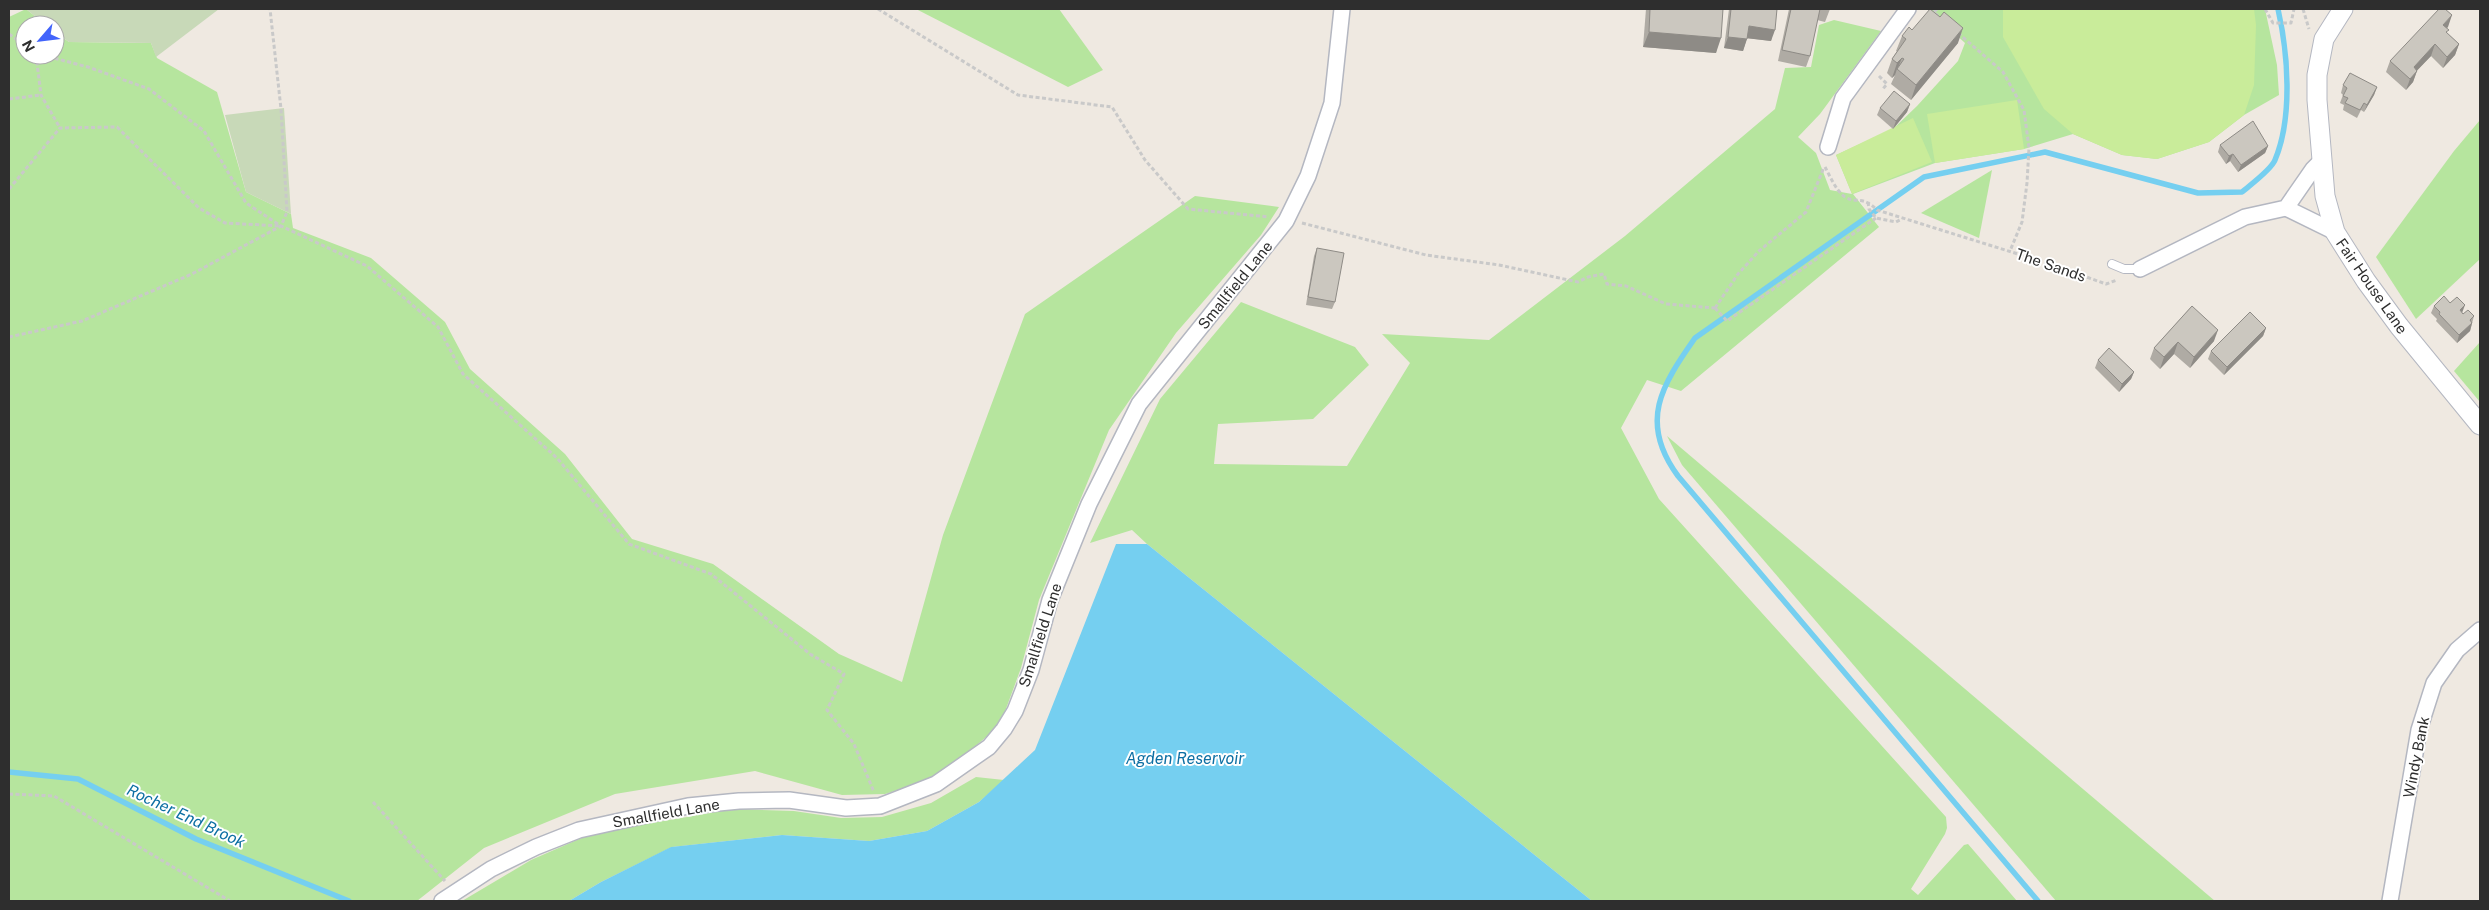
<svg xmlns="http://www.w3.org/2000/svg" width="2489" height="910" font-family="'Public Sans',sans-serif">
<style>
.green{fill:#b6e59e}
.cemetery{fill:#c8d9b8}
.pitch{fill:#c9ec9a}
.water{fill:#75cff0}
.lines{fill:none;stroke-linecap:round;stroke-linejoin:round}
.stream{stroke:#75cff0;stroke-width:5.5}
.service-casing{stroke:#b4b7c1;stroke-width:10}
.minor-casing{stroke:#b4b7c1;stroke-width:18}
.tertiary-casing{stroke:#b4b7c1;stroke-width:21}
.path{stroke:#c9c9c9;stroke-width:3;stroke-dasharray:4 2.5;stroke-linecap:butt}
.service{stroke:#fff;stroke-width:8}
.minor{stroke:#fff;stroke-width:15}
.tertiary{stroke:#fff;stroke-width:19}
.wall{fill:#afaba4}
.shaded-wall{fill:#8e8b86}
.building{fill:#cbc7bf;stroke:#8e8b86}
.labels{text-anchor:middle;dominant-baseline:central;stroke-width:4;stroke-linejoin:round;paint-order:stroke}
.street-label{font-size:15px;fill:#2e2e2e;stroke:#fff}
.water-label{font-size:16px;font-style:italic;fill:#0d6fa3;stroke:#fff}
</style>
<rect width="100%" height="100%" fill="#efe9e1"/>
<g class="green">
<polygon points="26,9 46,25 25,25 25,55 55,55 55,32 69,42 151,43 157,58 217,92 246,192 291,214 293,228 371,258 445,322 470,369 565,454 632,539 713,564 839,654 902,682 943,535 1025,314 1195,196 1279,207 1261,235 1176,333 1109,430 1039,600 1021,668 1000,725 957,762 923,782 885,794 842,795 755,771 615,794 484,848 417,901 9,901 9,17"/>
<polygon points="916,9 1059,9 1103,70 1068,87"/>
<polygon points="1928,9 2265,9 2277,65 2279,95 2244,115 2209,142 2157,159 2122,155 2073,134 2024,149 1935,163 1853,194 1879,227 1681,391 1647,380 1621,428 1659,499 1946,817 1947,828 1945,834 1911,889 1918,895 1964,845 1968,844 2017,901 1592,901 1147,544 1132,530 1090,543 1160,399 1241,302 1355,347 1369,365 1313,419 1218,424 1214,464 1347,466 1410,363 1382,334 1489,340 1625,236 1775,109 1785,68 1811,67 1819,25 1834,20 1881,31 1820,114 1798,137 1816,153 1830,190 1852,194 1836,155 1893,129 1917,106 1958,61 1965,43"/>
<polygon points="2480,120 2480,259 2416,319 2376,257 2454,151"/>
<polygon points="1992,170 1979,238 1921,213"/>
<polygon points="2480,342 2480,402 2454,371"/>
<polygon points="1667,436 2215,901 2056,901 1682,465"/>
<polygon points="976,777 1004,780 979,802 927,831 869,841 782,835 672,847 601,882 569,901 462,901 531,860 593,833 734,809 794,811 841,818 882,817 931,803"/>
</g>
<g class="cemetery">
<polygon points="26,9 219,9 156,57 151,43 69,42 55,32 55,25 46,25"/>
<polygon points="284,108 291,214 246,192 225,115"/>
</g>
<g class="pitch">
<polygon points="2003,9 2254,9 2256,25 2254,85 2244,115 2209,142 2157,159 2122,155 2073,134 2044,109 2003,37"/>
<polygon points="2017,100 2024,149 1935,163 1927,114"/>
<polygon points="1913,118 1932,162 1852,194 1836,155"/>
</g>
<polygon class="water" points="1116,544 1147,544 1592,901 569,901 601,882 671,847 782,835 869,841 927,831 979,802 1035,750"/>
<g class="lines">
<g class="stream">
<polyline points="9,772 78,779 196,839 349,901"/>
<path d="M2038 901 1678 476C1638 422 1662 385 1695 338L1924 177 2045 152 2198 193 2242 192C2250 185 2271 170 2275 160 2293 117 2288 53 2278 9"/>
</g>
<g class="service-casing">
<polyline id="service" points="2112,264 2124,269 2140,269"/>
</g>
<g class="minor-casing">
<g id="minor">
<polyline points="1828,147 1843,98 1908,9"/>
<polyline points="2286,208 2335,232"/>
<polyline points="2140,269 2245,217 2286,208 2313,169 2322,160"/>
<polyline points="442,901 491,869 536,847 579,830 688,806 739,801 789,800 846,808 880,806 936,784 989,747 1004,729 1015,711 1031,670 1050,600 1089,504 1139,404 1286,221 1308,176 1332,103 1342,9"/>
<polyline points="2390,901 2419,730 2434,683 2457,650 2480,630"/>
</g>
</g>
<g class="tertiary-casing">
<polyline id="tertiary" points="2343,9 2324,39 2317,75 2317,100 2325,196 2335,232 2366,281 2399,326 2480,425"/>
</g>
<g class="path">
<polyline points="878,9 1018,95 1112,107 1145,160 1188,209 1269,217"/>
<polyline points="1937,9 1934,12 1938,16"/>
<polyline points="2265,9 2273,23 2291,23 2294,9"/>
<polyline points="2303,9 2309,29"/>
<polyline points="1958,33 2003,72 2024,110 2029,148 2027,183 2022,222 2010,251"/>
<polyline points="9,34 25,45"/>
<polyline points="36,55 41,95 60,128"/>
<polyline points="42,55 88,67 149,89 204,131 246,203 281,226 367,266 438,327 463,374 557,458 629,544 711,574 810,654 844,674 827,710 854,744 874,792"/>
<polyline points="1879,76 1887,84 1882,90"/>
<polyline points="9,99 41,95"/>
<path d="M1825 167C1830 176 1836 191 1845 197 1857 204 1862 195 1877 210L2050 264 2106 284 2117 280"/>
<polyline points="9,189 60,128 117,127 199,208 225,223 281,226"/>
<polyline points="1868,202 1869,209 1876,218 1896,222 1902,219"/>
<polyline points="1302,223 1426,255 1499,265 1578,282 1588,277 1604,274 1607,284 1626,286 1666,304 1715,308"/>
<polyline points="1715,308 1738,274 1759,251 1806,212 1824,167"/>
<polyline points="1715,308 1727,321 1876,218"/>
<polyline points="9,337 82,321 192,274 281,226 287,212 281,109 270,9"/>
<polyline points="9,794 54,796 230,901"/>
<polyline points="373,802 445,881"/>
</g>
<use href="#service" class="service"/>
<use href="#minor" class="minor"/>
<use href="#tertiary" class="tertiary"/>
</g>
<g class="wall">
<polygon points="1646,9 1723,9 1716,53 1643,47"/>
<polygon points="1729,9 1777,9 1771,41 1747,38 1743,51 1724,48"/>
<polygon points="1789,9 1830,9 1825,22 1817,20 1810,56 1806,67 1778,61"/>
<polygon points="2448,27 2447,28 2447,33 2459,44 2455,55 2443,68 2431,56 2417,70 2413,82 2406,90 2386,72 2390,61"/>
<polygon points="1912,30 1958,43 1911,100 1891,84 1895,75 1892,78 1887,73 1892,59 1897,51 1896,51 1902,36"/>
<polygon points="2343,85 2377,87 2374,95 2364,112 2361,110 2357,118 2343,110 2344,105 2340,103 2343,95 2341,93"/>
<polygon points="1910,104 1907,112 1893,129 1877,115 1880,108"/>
<polygon points="2220,145 2268,146 2265,153 2238,172 2230,161 2226,164 2218,152"/>
<polygon points="1317,248 1335,302 1332,309 1306,305 1314,256"/>
<polygon points="2450,303 2463,314 2474,316 2470,331 2457,343 2436,321 2437,319 2431,313 2434,306"/>
<polygon points="2192,306 2214,341 2190,368 2174,354 2160,369 2150,359 2154,348"/>
<polygon points="2266,328 2263,336 2224,375 2208,359 2211,351"/>
<polygon points="2098,360 2134,372 2131,379 2119,392 2095,368"/>
</g>
<g class="shaded-wall">
<polygon points="2452,15 2448,27 2439,36 2443,25"/>
<polygon points="1749,26 1775,30 1771,41 1745,38"/>
<polygon points="1963,28 1958,43 1911,100 1916,85"/>
<polygon points="1649,32 1721,38 1716,53 1643,47"/>
<polygon points="1728,37 1747,39 1743,51 1724,48"/>
<polygon points="2435,44 2431,56 2410,78 2414,67"/>
<polygon points="2459,44 2455,55 2443,68 2447,57"/>
<polygon points="1902,58 1897,70 1897,69 1895,75 1892,78 1897,63"/>
<polygon points="2417,71 2413,82 2406,90 2410,79"/>
<polygon points="2377,87 2374,95 2364,112 2367,105"/>
<polygon points="1910,104 1907,112 1893,129 1896,121"/>
<polygon points="2268,146 2265,153 2238,172 2241,165"/>
<polygon points="2233,154 2230,161 2226,164 2229,156"/>
<polygon points="2465,305 2462,313 2460,310"/>
<polygon points="2472,323 2470,331 2457,343 2459,335"/>
<polygon points="2266,328 2263,336 2224,375 2227,367"/>
<polygon points="2218,330 2214,341 2190,368 2194,357"/>
<polygon points="2178,342 2174,354 2160,369 2164,357"/>
<polygon points="2134,372 2131,379 2119,392 2122,384"/>
</g>
<g class="building">
<polygon points="1650,9 1723,9 1721,38 1649,32"/>
<polygon points="1731,9 1777,9 1775,30 1749,26 1747,39 1728,37"/>
<polygon points="1791,9 1820,9 1810,56 1782,50"/>
<polygon points="1930,9 1940,17 1944,12 1963,28 1916,85 1897,69 1904,59 1902,58 1897,63 1892,59 1906,39 1902,36 1909,27 1912,30"/>
<polygon points="2439,9 2445,9 2452,15 2443,25 2449,30 2446,32 2459,44 2447,57 2435,44 2414,67 2417,71 2410,79 2390,61"/>
<polygon points="2350,73 2377,87 2367,105 2364,103 2360,110 2345,103 2348,98 2343,96 2347,88 2343,85"/>
<polygon points="1894,91 1910,104 1896,121 1880,108"/>
<polygon points="2253,121 2268,146 2241,165 2233,154 2229,156 2220,145"/>
<polygon points="1317,248 1344,253 1335,302 1308,297"/>
<polygon points="2444,296 2450,303 2457,297 2465,305 2460,310 2463,314 2468,310 2474,316 2470,320 2472,323 2459,335 2439,314 2440,312 2434,306"/>
<polygon points="2192,306 2218,330 2194,357 2178,342 2164,357 2154,348"/>
<polygon points="2250,312 2266,328 2227,367 2211,351"/>
<polygon points="2109,348 2134,372 2122,384 2098,360"/>
</g>
<g class="labels">
<g class="street-label">
<text transform="translate(2051 265) rotate(19)">The Sands</text>
<text transform="translate(1235 285) rotate(-51)">Smallfield Lane</text>
<text transform="translate(2372 286) rotate(55)">Fair House Lane</text>
<text transform="translate(1040 635) rotate(-72)">Smallfield Lane</text>
<text transform="translate(2416 757) rotate(-79)">Windy Bank</text>
<text transform="translate(666 813) rotate(-10)">Smallfield Lane</text>
</g>
<g class="water-label">
<text x="1185" y="758">Agden Reservoir</text>
<text transform="translate(186 816) rotate(25)">Rocher End Brook</text>
</g>
</g>
<rect width="2489" height="910" fill="none" stroke="#2e2e2e" stroke-width="20"/>
<g transform="translate(40 40) rotate(242)"><circle r="24" fill="#ffffff" stroke="#ababab"/>
<path d="M0-4L9 19L0 12L-9 19Z" fill="#4264fb"/>
<text y="-8" font-size="14" font-weight="bold" text-anchor="middle" fill="#2e2e2e">N</text>
</g>
</svg>
